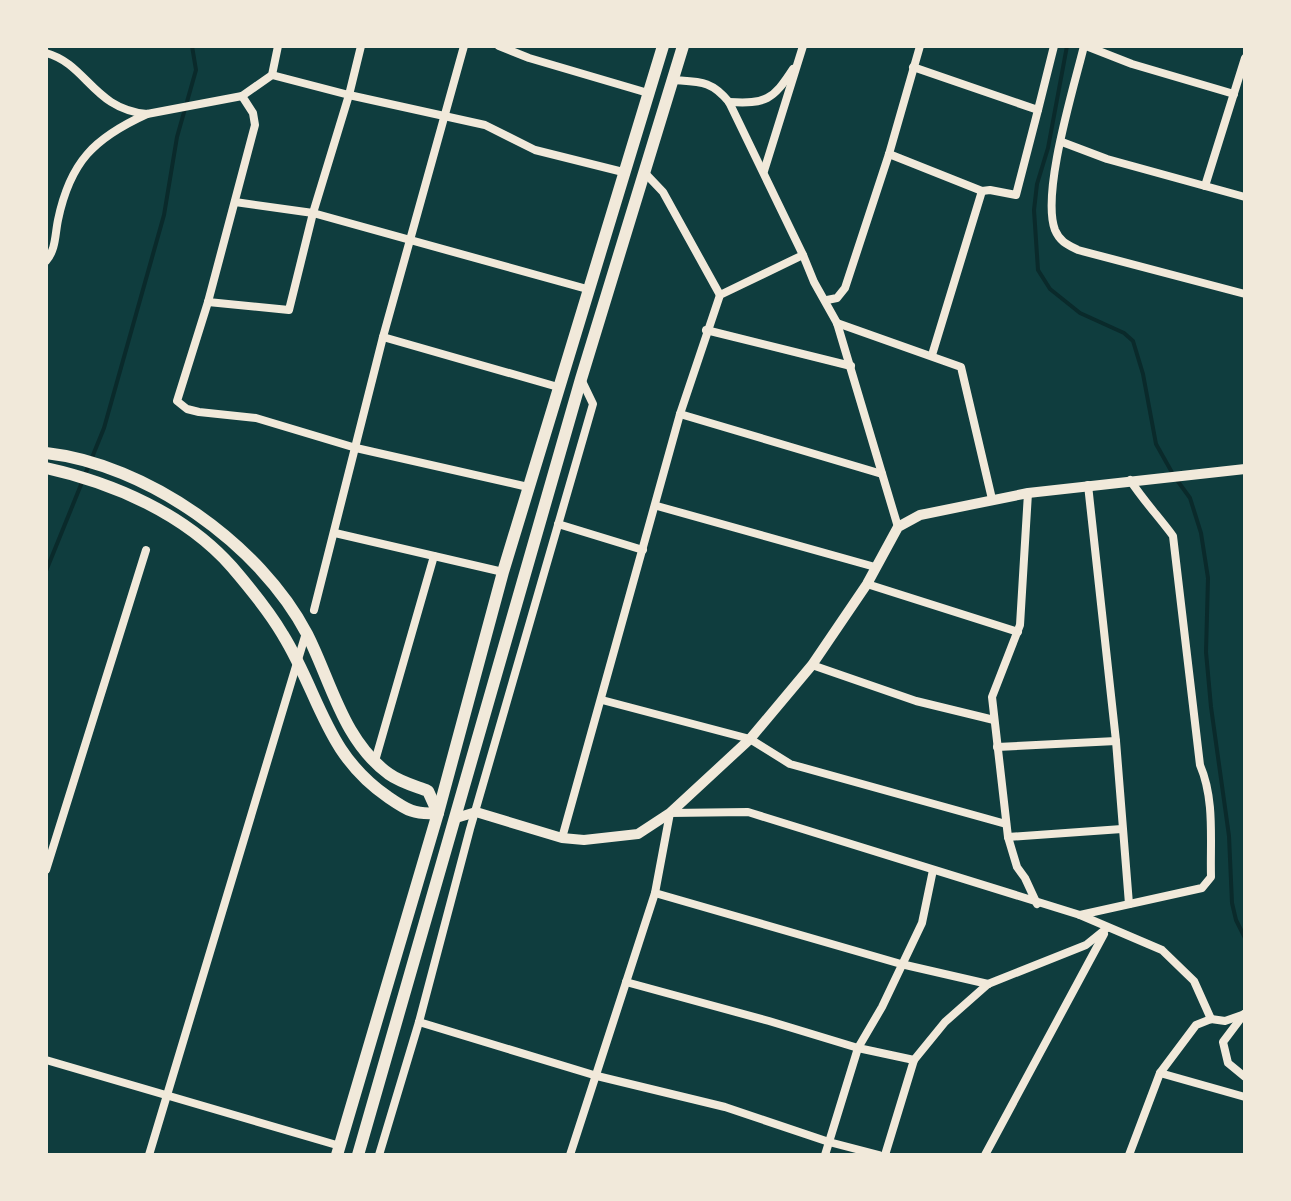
<svg xmlns="http://www.w3.org/2000/svg" width="1291" height="1201" font-family="'Fira Sans',sans-serif">
<style>
.lines{fill:none;stroke-linecap:round;stroke-linejoin:round}
.stream{stroke:#0a2a2b;stroke-width:4}
.minor{stroke:#f1e9da;stroke-width:8}
.tertiary{stroke:#f1e9da;stroke-width:10}
.primary{stroke:#f1e9da;stroke-width:12}
</style>
<rect width="100%" height="100%" fill="#0f3d3e"/>
<g class="lines">
<g class="stream">
<polyline points="1067,46 1048,148 1037,184 1034,210 1038,270 1050,289 1080,313 1124,333 1133,341 1143,374 1156,444 1174,476 1190,498 1201,533 1208,578 1206,652 1211,707 1229,836 1232,903 1236,920 1245,938"/>
<polyline points="46,571 104,428 164,215 177,137 196,70 192,46"/>
</g>
<g class="minor">
<polyline points="278,46 272,75 242,96 253,113 255,125 208,302 177,401 187,409 199,412 256,418 356,448 528,487"/>
<polyline points="499,46 529,58 648,93"/>
<path d="M1084 46C1074 87 1041 193 1055 230 1060 242 1068 245 1078 250L1245 294"/>
<polyline points="1086,46 1132,64 1234,94"/>
<path d="M46 53C87 64 93 109 147 114L242 96"/>
<polyline points="1245,58 1205,186 1245,197"/>
<polyline points="913,67 1038,110 1054,46"/>
<polyline points="272,75 349,95 485,125 535,150 623,172"/>
<path d="M729 102C766 104 773 100 793 69"/>
<polyline points="1062,142 1107,159 1205,186"/>
<polyline points="889,154 982,191 932,355"/>
<polyline points="764,171 803,46"/>
<polyline points="644,172 663,192 720,295"/>
<polyline points="982,191 990,190 1016,195 1038,110"/>
<polyline points="235,202 313,213 587,289"/>
<polyline points="803,255 814,282 837,323 898,527"/>
<path d="M46 261C56 250 55 234 58 220 70 162 94 138 147 114"/>
<polyline points="827,300 837,298 845,288 889,154 920,46"/>
<polyline points="208,302 289,310 313,213 349,95 361,46"/>
<polyline points="837,323 961,367 992,499"/>
<polyline points="706,330 851,366"/>
<polyline points="383,337 558,387"/>
<polyline points="680,414 882,474"/>
<polyline points="1088,485 1116,741 1129,904"/>
<polyline points="1028,493 1020,625 992,697 1008,837 1017,867 1025,878 1037,904"/>
<polyline points="657,506 875,567"/>
<polyline points="558,524 643,550"/>
<polyline points="335,533 503,572"/>
<polyline points="867,584 1018,632"/>
<polyline points="314,610 383,337 464,46"/>
<polyline points="812,665 916,701 994,720"/>
<polyline points="602,700 750,739 790,764 1006,824"/>
<polyline points="997,747 1116,741"/>
<polyline points="375,761 434,556"/>
<polyline points="1008,837 1122,829"/>
<path d="M562 838 680 414 720 295 803 255 729 102C711 80 700 82 672 80"/>
<polyline points="46,870 146,550"/>
<polyline points="655,893 901,964 988,984"/>
<path d="M1080 915 1202 888 1211 877C1210 840 1215 800 1200 765L1173 536C1159 517 1143 500 1130 480"/>
<polyline points="626,982 769,1021 858,1048 914,1060"/>
<polyline points="1244,1014 1223,1042 1228,1063 1245,1077"/>
<polyline points="419,1022 597,1076 725,1107 829,1142 879,1155"/>
<polyline points="46,1060 340,1146"/>
<polyline points="1160,1073 1245,1097"/>
<polyline points="149,1155 306,633"/>
<polyline points="379,1155 419,1022 470,829 593,404 581,379"/>
<polyline points="570,1155 655,893 670,813 748,812 1080,915 1162,950 1194,981 1211,1019"/>
<polyline points="825,1155 858,1048 882,1007 922,923 933,870"/>
<polyline points="885,1155 914,1060 945,1022 988,984 1086,945 1107,928"/>
<polyline points="985,1155 1104,934"/>
<polyline points="1129,1155 1160,1073 1196,1025 1211,1019 1225,1021 1245,1014"/>
</g>
<polyline class="tertiary" points="456,818 476,812 562,838 584,840 638,834 670,813 750,739 812,665 867,584 898,527 920,515 1028,493 1245,469"/>
<g class="primary">
<path d="M46 453C146 464 260 544 307 634 331 681 343 741 389 774 400 782 415 786 428 791L438 813C414 815 407 810 388 797 325 754 320 695 283 635 269 611 250 588 232 567 185 514 114 483 46 468"/>
<polyline points="337,1155 438,813 503,572 663,46"/>
<polyline points="358,1155 581,379 683,46"/>
</g>
</g>
<rect width="1291" height="1201" fill="none" stroke="#f1e9da" stroke-width="96"/>
</svg>
